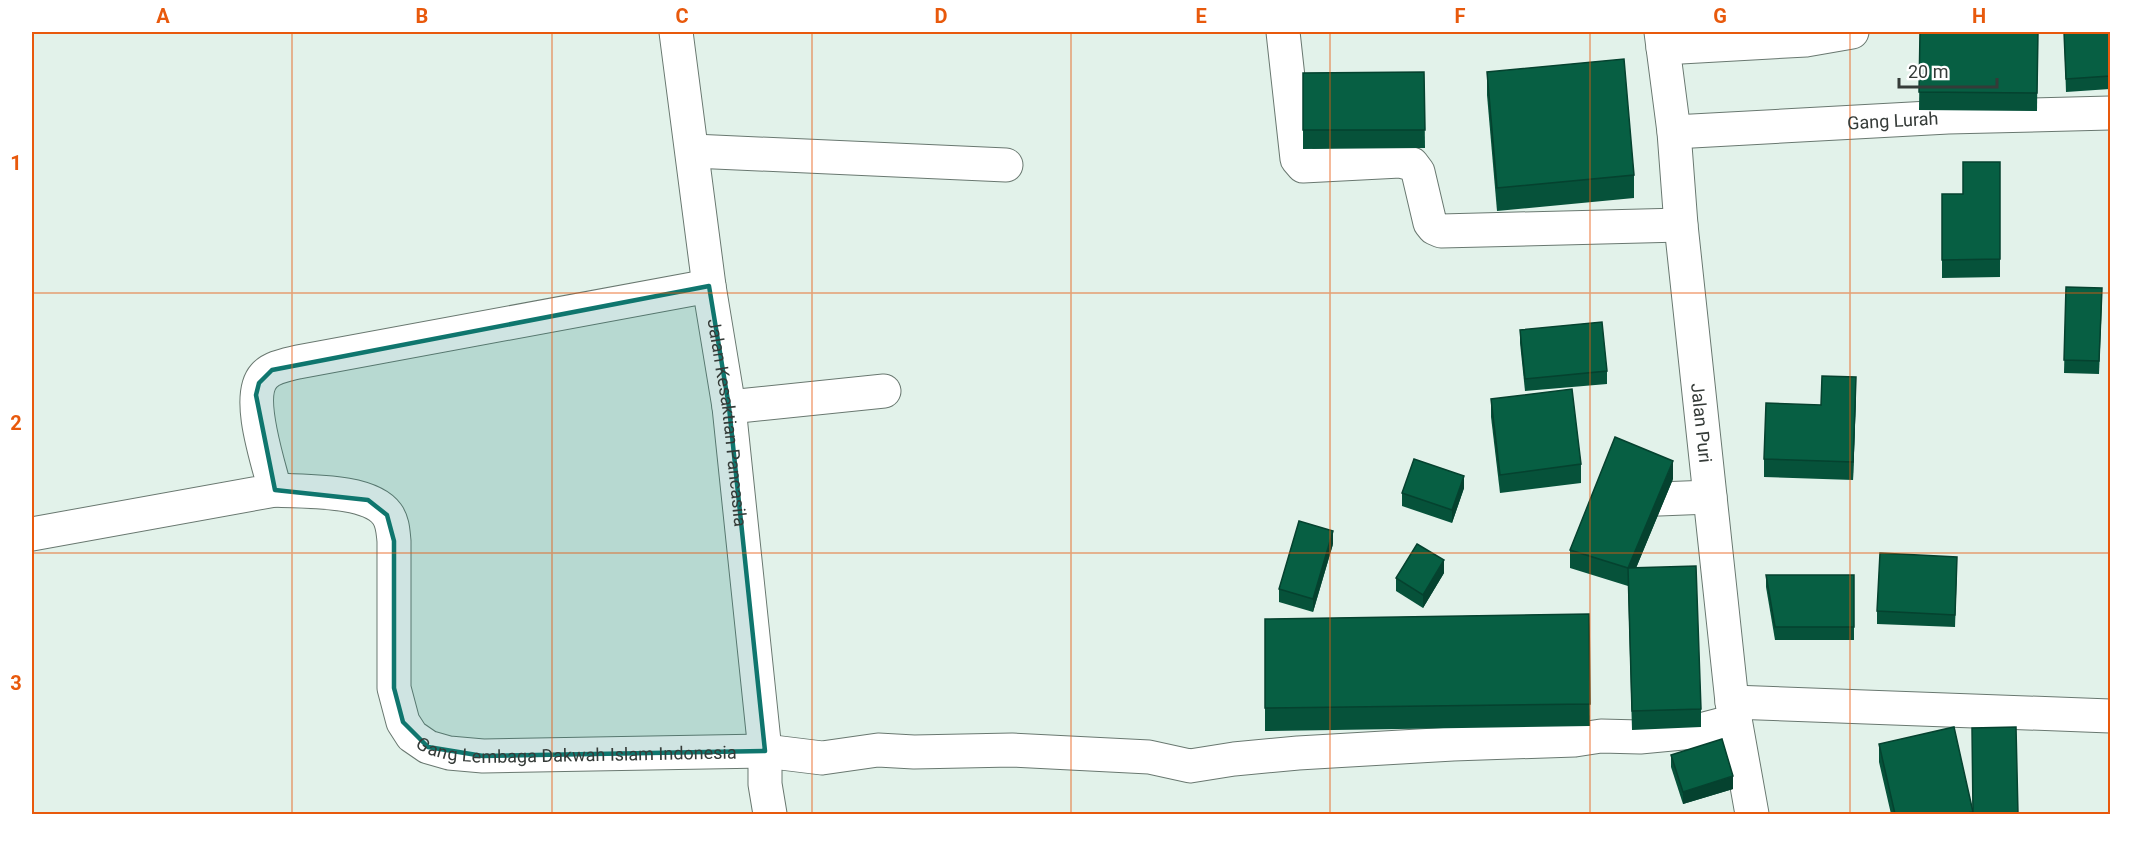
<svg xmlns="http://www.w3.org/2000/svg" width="2142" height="846" font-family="Roboto,sans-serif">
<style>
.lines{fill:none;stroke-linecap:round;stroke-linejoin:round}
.minor-casing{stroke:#697870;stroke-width:35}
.minor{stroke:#fff;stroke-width:33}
.wall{fill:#06523a}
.shaded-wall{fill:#05422f}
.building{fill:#075f43;stroke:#05422f;stroke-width:1.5}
.marked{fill:#0f766e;fill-opacity:0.2;stroke:#0f766e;stroke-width:4.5;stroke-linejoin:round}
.grid{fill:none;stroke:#e8590c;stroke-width:1.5;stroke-opacity:0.55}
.labels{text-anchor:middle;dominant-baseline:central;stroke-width:6;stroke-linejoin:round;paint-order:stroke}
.street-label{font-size:18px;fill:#353b38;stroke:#fff}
.neatline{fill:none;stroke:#e8590c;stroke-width:2}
.grid-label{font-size:20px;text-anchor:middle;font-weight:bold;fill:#e8590c}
</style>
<rect width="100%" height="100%" fill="#e2f2ea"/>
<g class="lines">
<g class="minor-casing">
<g id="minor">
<path id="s1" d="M676 32 709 286 729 407 765 751V784L770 814"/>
<polyline points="1283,32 1297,159 1303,166 1400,161 1412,164 1418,172 1430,223 1434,228 1441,231 1681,225"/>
<path id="s2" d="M1661 32 1674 132 1681 225 1732 702 1752 814"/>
<polyline points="1663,48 1806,40 1852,32"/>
<path id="s3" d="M1674 132 1948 117 2110 113"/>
<polyline points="693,151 1006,165"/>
<polyline points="729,407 884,391"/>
<path id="s4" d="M275 490C305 492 369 489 387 514 393 522 393 532 394 541V688L403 722 412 736 428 747 449 753 483 756 765 751 822 758 878 750 914 752 1012 750 1149 757 1190 766 1234 759 1298 753 1453 744 1575 740 1601 736 1640 737 1693 732 1735 721"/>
<polyline points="1659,499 1710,497"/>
<path d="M32 534 275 490C269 465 245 397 264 376 272 367 286 365 298 362L709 286"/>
<polyline points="1732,702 2110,716"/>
</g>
</g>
<use href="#minor" class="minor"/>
</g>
<g class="wall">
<polygon points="1920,32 2038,32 2037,111 1919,110"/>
<polygon points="2064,32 2110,57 2110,89 2066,92"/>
<polygon points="1424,72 1425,148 1303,149 1303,73"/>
<polygon points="1487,72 1634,175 1634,198 1497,211 1487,95"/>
<polygon points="2000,162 2000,277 1942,278 1942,194 1963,194"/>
<polygon points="2066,287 2102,301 2099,374 2064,373"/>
<polygon points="1520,330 1607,371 1607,384 1525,391 1520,343"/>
<polygon points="1856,396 1853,480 1764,477 1764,459 1821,405"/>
<polygon points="1491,399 1581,464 1581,483 1500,493 1491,417"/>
<polygon points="1673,479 1636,568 1701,709 1701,727 1632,730 1628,586 1570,568 1570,550"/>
<polygon points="1464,488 1452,523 1402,506 1402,493"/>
<polygon points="1333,544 1313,612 1279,602 1279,589"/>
<polygon points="1957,570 1955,627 1877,624 1877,611"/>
<polygon points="1444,573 1423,608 1396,591 1396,578"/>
<polygon points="1766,575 1854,575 1854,640 1775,640 1766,587"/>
<polygon points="1589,614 1590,726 1265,731 1265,619"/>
<polygon points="1879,744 1973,811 2018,814 1891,814 1879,762"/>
<polygon points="1671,755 1733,789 1683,804 1671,767"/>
</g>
<g class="shaded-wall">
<polygon points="1856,377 1856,396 1853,480 1853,462"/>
<polygon points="1673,461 1673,479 1629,585 1628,568"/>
<polygon points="1464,476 1464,488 1452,523 1452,510"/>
<polygon points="1333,531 1333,544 1313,612 1313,599"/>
<polygon points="1444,560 1444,573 1423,608 1423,595"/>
<polygon points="1733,776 1733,789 1683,804 1683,792"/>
</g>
<g class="building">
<polygon points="1920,32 2038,32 2037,93 1919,92"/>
<polygon points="2064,32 2109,32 2110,76 2066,79"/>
<polygon points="1624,59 1634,175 1497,188 1487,72"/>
<polygon points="1424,72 1425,130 1303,130 1303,73"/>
<polygon points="1963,162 2000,162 2000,259 1942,260 1942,194 1963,194"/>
<polygon points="2066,287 2102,288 2099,361 2064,360"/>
<polygon points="1602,322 1607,371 1525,379 1520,330"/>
<polygon points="1822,376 1856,377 1853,462 1764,459 1766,403 1821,405"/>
<polygon points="1572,389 1581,464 1500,475 1491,399"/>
<polygon points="1615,437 1673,461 1628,568 1570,550"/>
<polygon points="1414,459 1464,476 1452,510 1402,493"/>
<polygon points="1299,521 1333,531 1313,599 1279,589"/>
<polygon points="1417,544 1444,560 1423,595 1396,578"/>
<polygon points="1880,553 1957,557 1955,615 1877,611"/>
<polygon points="1696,566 1701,709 1632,711 1628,568"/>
<polygon points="1766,575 1854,575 1854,627 1775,627"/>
<polygon points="1589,614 1590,704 1265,708 1265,619"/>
<polygon points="1954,727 1973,812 1961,814 1895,814 1879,744"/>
<polygon points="2016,727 2018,814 1973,814 1972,728"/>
<polygon points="1722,739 1733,776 1683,792 1671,755"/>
</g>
<path class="marked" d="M709 286 729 407 765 751 483 756 428 747 403 722 394 688V541L387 515 368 500 275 490 256 395 259 383 272 370Z"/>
<path class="grid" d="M292 32V814M552 32V814M812 32V814M1071 32V814M1330 32V814M1590 32V814M1850 32V814M32 293H2110M32 553H2110"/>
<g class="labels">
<g class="street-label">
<text stroke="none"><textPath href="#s3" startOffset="219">Gang Lurah</textPath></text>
<text stroke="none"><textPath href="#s1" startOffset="394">Jalan Kesaktian Pancasila</textPath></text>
<text stroke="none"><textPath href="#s2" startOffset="393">Jalan Puri</textPath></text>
<text stroke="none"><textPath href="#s4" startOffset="513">Gang Lembaga Dakwah Islam Indonesia</textPath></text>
</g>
</g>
<rect width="2142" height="846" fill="none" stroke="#ffffff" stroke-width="66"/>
<path d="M1899 78v9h98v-9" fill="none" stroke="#353b38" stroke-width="3"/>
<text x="1908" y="78" font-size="18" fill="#353b38" stroke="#ffffff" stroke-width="4.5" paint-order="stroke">20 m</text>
<rect x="33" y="33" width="2076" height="780" class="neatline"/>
<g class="grid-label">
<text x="163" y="23">A</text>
<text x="422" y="23">B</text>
<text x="682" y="23">C</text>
<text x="941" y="23">D</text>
<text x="1201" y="23">E</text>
<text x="1460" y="23">F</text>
<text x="1720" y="23">G</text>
<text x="1979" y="23">H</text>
<text x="16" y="170">1</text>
<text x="16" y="430">2</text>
<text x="16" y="690">3</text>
</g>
</svg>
